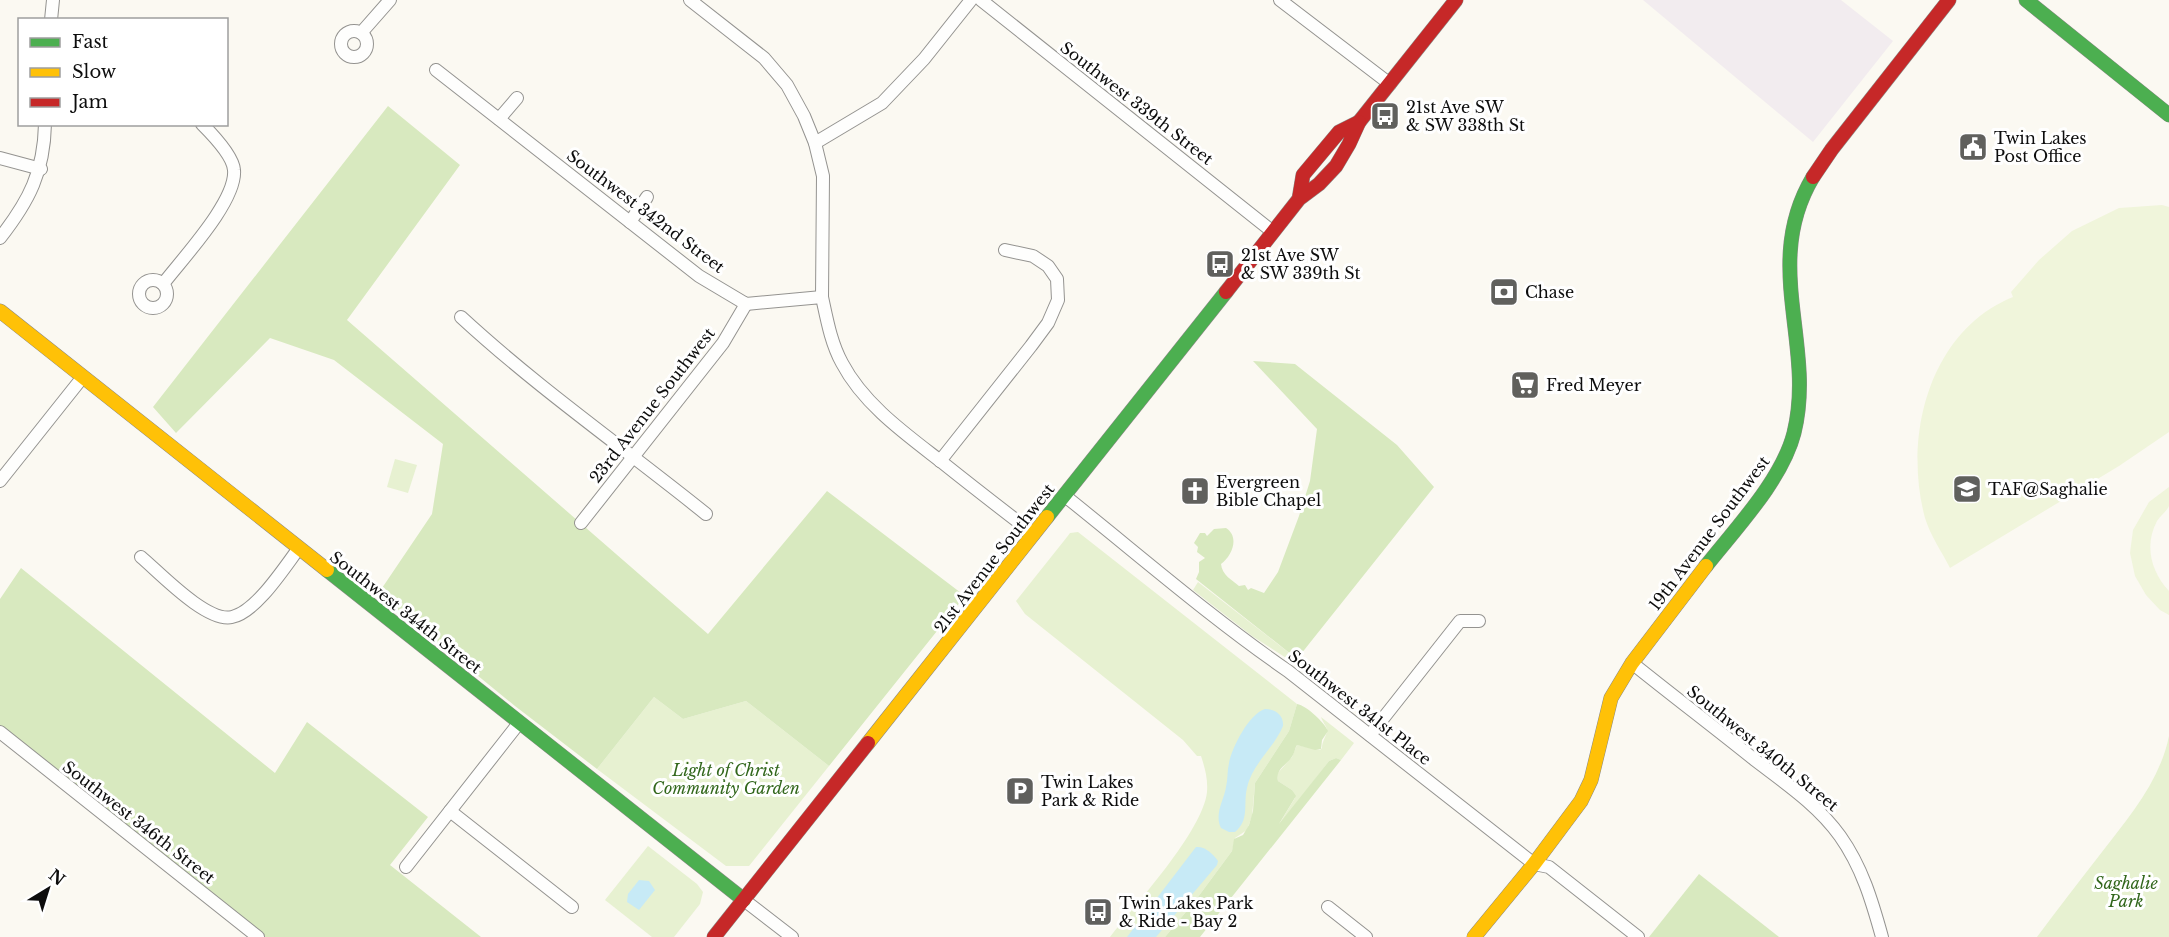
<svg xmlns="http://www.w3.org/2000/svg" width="2169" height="937" font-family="'Libre Baskerville',serif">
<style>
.industrial{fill:#f2ecef}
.green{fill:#e7f1d1}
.forest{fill:#d8e9bf}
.pitch{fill:#f0f5db}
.water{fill:#c7eaf6}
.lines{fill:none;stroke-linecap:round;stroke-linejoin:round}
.street-casing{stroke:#949390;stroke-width:14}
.fast-casing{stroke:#8b8a87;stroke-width:15}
.slow-casing{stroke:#8b8a87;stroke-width:15}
.jam-casing{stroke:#8b8a87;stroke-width:15}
.street{stroke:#fefefd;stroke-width:12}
.fast{stroke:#4caf50;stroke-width:14}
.slow{stroke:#ffc107;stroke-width:14}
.jam{stroke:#c62828;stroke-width:14}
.labels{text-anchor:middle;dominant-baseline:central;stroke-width:6;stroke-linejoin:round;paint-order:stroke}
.street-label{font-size:16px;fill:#0d0d0d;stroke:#fff}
.poi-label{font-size:16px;fill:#0d0d0d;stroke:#fff;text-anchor:start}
.park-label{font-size:16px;font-style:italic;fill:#32671c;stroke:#fff}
</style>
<rect width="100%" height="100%" fill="#fbf9f2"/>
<polygon class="industrial" points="1643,0 1841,0 1893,41 1813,142"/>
<g class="green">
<polygon points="395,459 417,465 408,493 387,487"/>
<path d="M1078 532 1297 704 1289 731 1255 783 1252 816 1247 830 1235 838 1232 851 1195 901 1165 937H1110C1135 905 1203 831 1207 792 1208 779 1205 768 1201 756H1197L1183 740 1025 614 1016 601 1067 537 1070 533Z"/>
<polygon points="1198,582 1297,659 1294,663 1252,636 1193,590"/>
<polygon points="654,697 683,719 746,701 829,766 749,866 726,866 597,769"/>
<path d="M1321 717 1354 743 1341 760 1336 758 1329 761 1275 831 1295 798 1292 790 1278 781 1277 774 1292 757 1297 745 1320 750 1322 748C1322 741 1328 733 1327 730 1327 727 1322 721 1321 717Z"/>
<path d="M2169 736V937H2037C2058 909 2080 880 2102 852 2129 817 2160 781 2169 736Z"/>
<polygon points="648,846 697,884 703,892 700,904 674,937 652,937 605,900"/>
</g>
<g class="forest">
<polygon points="388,106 460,165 347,320 708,634 827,491 965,596 829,766 746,701 683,719 654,697 597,769 515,706 378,594 432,514 443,444 334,360 270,338 176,433 153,407"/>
<path d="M1253 361 1295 364 1397 445 1434 487 1297 659 1196 579 1199 572V562L1205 558 1197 552 1198 547 1194 543 1200 533H1205L1207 536 1214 529 1226 528C1240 537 1232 556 1221 564 1222 575 1232 580 1239 586L1245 585 1248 590 1251 588 1264 593 1278 572 1299 516 1310 481 1317 429Z"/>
<polygon points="21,568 275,773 307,722 428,817 390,865 481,937 258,937 0,732 0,599"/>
<path d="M1297 704C1307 706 1324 722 1328 731L1322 740 1321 749 1315 750 1297 745C1295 748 1295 751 1293 755 1288 765 1275 768 1278 781L1292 790 1296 796 1279 824 1329 761 1336 758 1341 760 1200 937H1165L1195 901 1232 851 1234 839 1243 835 1249 825 1253 811 1255 783 1289 731Z"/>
<polygon points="1699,874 1779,937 1649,937"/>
</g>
<g class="pitch">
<path d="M2162 205 2169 207V432L2119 466 1950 568C1942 552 1930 535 1925 518 1903 437 1929 331 2013 297L2011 292 2039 260 2072 231 2119 208Z"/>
<path d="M2169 487C2169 492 2169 502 2169 506 2167 511 2160 516 2157 521 2144 545 2151 572 2169 591V615L2160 610 2146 595 2135 576 2130 553 2133 530 2149 502Z"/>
</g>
<g class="water">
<path d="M1265 709C1275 709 1284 715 1283 726 1274 748 1252 764 1247 788 1243 804 1250 820 1235 832H1229L1221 828C1214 814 1224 800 1226 787 1228 779 1227 771 1229 763 1232 747 1249 714 1265 709Z"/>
<path d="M1196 847C1205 846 1213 854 1218 861L1217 865 1156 937H1127Z"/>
<polygon points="639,880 649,881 655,890 639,910 627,902 628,894"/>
</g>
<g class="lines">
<g class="street-casing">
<g id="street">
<polyline points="690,0 764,58 787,85 804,116 815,143 823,176 822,297"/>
<polyline points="981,0 1273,232"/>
<polyline points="1280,0 1390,84"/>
<polyline points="51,20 53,0"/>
<circle cx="354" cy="44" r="13"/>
<polyline points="361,33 390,0"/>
<path d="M436 70 699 276 746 304 822 297C827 320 831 343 842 363 864 405 907 435 943 463 973 487 1004 511 1034 534"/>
<polyline points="499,119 517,98"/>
<polyline points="815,143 882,103 924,59 971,0"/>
<polyline points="0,158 41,169"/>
<polyline points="630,222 647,197"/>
<path d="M0 238C29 201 44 172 45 124"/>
<circle cx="153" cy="294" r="14"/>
<path d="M163 284C182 259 237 201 234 170 233 156 212 134 202 124"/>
<path d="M461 317C538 388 624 448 706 514"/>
<polyline points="940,461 1031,346 1048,323 1058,300 1057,279 1048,266 1033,256 1005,250"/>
<polyline points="0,481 82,378"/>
<path d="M1065 496C1139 555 1210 617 1288 671L1534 864 1549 867 1638 937"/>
<polyline points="581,523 723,343 746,304"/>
<path d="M141 557C160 573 207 623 232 617 256 612 284 568 299 548"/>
<path d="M1632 663C1673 696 1714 727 1755 760 1785 783 1818 805 1840 836 1862 867 1872 901 1882 937"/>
<polyline points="0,732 258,937"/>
<polyline points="1370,735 1460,621 1479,621"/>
<polyline points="450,811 572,907"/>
<polyline points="406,867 519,723"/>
<polyline points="744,900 792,937"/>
<polyline points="1328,907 1366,937"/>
</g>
</g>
<g class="fast-casing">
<g id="fast">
<polyline points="2026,0 2169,115"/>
<polyline points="1047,517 1226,292"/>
<path d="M1706 566C1736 528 1782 480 1794 433 1816 345 1761 264 1813 177"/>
<polyline points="327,570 744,900"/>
</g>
</g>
<g class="slow-casing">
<g id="slow">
<polyline points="0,311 327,570"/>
<polyline points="868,743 1047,517"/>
<polyline points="1474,937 1534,864 1581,801 1591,780 1611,698 1632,663 1706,566"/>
</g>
</g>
<g class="jam-casing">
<g id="jam">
<polyline points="1359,122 1456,0"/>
<polyline points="1813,177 1832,149 1949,0"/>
<polyline points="1226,292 1299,199 1319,184 1336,166 1349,144 1359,122 1339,132 1303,175 1299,199"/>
<polyline points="714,937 868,743"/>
</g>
</g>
<use href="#street" class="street"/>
<use href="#fast" class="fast"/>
<use href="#slow" class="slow"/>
<use href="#jam" class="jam"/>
</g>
<defs>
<g id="bus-square" transform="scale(1.5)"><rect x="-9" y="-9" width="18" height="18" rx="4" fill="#60605d" stroke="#fff"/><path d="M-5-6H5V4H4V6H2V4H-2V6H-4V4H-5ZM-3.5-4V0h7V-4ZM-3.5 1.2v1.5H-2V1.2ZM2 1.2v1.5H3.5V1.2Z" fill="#fff"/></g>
<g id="civic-square" transform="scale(1.5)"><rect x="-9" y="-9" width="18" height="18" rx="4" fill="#60605d" stroke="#fff"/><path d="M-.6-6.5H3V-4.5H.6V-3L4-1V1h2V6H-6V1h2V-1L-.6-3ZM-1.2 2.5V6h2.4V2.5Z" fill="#fff"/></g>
<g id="bank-square" transform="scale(1.5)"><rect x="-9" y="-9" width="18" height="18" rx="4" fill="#60605d" stroke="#fff"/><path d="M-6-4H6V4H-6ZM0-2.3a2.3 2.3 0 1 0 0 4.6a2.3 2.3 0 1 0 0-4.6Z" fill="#fff"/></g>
<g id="supermarket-square" transform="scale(1.5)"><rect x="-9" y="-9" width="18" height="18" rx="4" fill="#60605d" stroke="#fff"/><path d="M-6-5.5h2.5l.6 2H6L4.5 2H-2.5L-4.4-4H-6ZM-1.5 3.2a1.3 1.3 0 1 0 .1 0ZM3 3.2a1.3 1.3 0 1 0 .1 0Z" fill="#fff"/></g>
<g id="school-square" transform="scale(1.5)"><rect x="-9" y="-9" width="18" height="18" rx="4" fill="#60605d" stroke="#fff"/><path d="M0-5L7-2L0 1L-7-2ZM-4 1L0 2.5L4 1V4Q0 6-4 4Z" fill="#fff"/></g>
<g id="church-square" transform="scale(1.5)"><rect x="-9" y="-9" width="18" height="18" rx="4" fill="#60605d" stroke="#fff"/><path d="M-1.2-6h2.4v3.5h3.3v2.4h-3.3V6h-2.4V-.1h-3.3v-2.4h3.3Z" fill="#fff"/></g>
<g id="parking-square" transform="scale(1.5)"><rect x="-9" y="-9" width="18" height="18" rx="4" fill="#60605d" stroke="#fff"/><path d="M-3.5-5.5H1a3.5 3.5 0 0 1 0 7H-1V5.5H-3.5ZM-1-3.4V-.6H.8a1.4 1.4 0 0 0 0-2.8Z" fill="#fff"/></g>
</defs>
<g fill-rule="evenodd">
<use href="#bus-square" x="1385" y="116"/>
<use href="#civic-square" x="1973" y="147"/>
<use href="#bus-square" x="1220" y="264"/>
<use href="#bank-square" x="1504" y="292"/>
<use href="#supermarket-square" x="1525" y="385"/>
<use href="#school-square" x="1967" y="489"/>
<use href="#church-square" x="1195" y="491"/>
<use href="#parking-square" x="1020" y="791"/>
<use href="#bus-square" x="1098" y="912"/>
</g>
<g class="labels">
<g class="street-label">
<text transform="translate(1137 103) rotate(38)">Southwest 339th Street</text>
<text transform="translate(646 211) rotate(37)">Southwest 342nd Street</text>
<text transform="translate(652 405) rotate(-52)">23rd Avenue Southwest</text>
<text transform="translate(1709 533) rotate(-53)">19th Avenue Southwest</text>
<text transform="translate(994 558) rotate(-52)">21st Avenue Southwest</text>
<text transform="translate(406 612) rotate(38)">Southwest 344th Street</text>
<text transform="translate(1360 707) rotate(38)">Southwest 341st Place</text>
<text transform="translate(1763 748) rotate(39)">Southwest 340th Street</text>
<text transform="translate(139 822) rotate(38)">Southwest 346th Street</text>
</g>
<g class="poi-label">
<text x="1406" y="107">21st Ave SW<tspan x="1406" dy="18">&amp; SW 338th St</tspan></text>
<text x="1994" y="138">Twin Lakes<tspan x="1994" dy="18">Post Office</tspan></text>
<text x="1241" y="255">21st Ave SW<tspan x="1241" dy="18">&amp; SW 339th St</tspan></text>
<text x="1525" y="292">Chase</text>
<text x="1546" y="385">Fred Meyer</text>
<text x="1216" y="482">Evergreen<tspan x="1216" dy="18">Bible Chapel</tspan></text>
<text x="1988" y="489">TAF@Saghalie</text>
<text x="1041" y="782">Twin Lakes<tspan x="1041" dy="18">Park &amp; Ride</tspan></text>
<text x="1119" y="903">Twin Lakes Park<tspan x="1119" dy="18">&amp; Ride - Bay 2</tspan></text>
</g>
<g class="park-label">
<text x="726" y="770">Light of Christ<tspan x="726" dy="18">Community Garden</tspan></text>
<text x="2126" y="883">Saghalie<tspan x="2126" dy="18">Park</tspan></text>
</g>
</g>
<rect x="18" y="18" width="210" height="108" fill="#ffffff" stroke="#9e9e9e" stroke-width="1.5"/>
<rect x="30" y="38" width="30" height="9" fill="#4caf50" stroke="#9e9e9e" stroke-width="1.5"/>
<text x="72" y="48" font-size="18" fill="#0d0d0d">Fast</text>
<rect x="30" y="68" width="30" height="9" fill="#ffc107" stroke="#9e9e9e" stroke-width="1.5"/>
<text x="72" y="78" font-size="18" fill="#0d0d0d">Slow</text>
<rect x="30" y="98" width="30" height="9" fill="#c62828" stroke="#9e9e9e" stroke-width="1.5"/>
<text x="72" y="108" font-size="18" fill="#0d0d0d">Jam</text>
<g transform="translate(48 889) rotate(38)" stroke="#ffffff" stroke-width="4.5" paint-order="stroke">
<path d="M0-4.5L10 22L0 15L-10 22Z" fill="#0d0d0d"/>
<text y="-9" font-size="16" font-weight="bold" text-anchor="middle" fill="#0d0d0d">N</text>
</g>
</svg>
